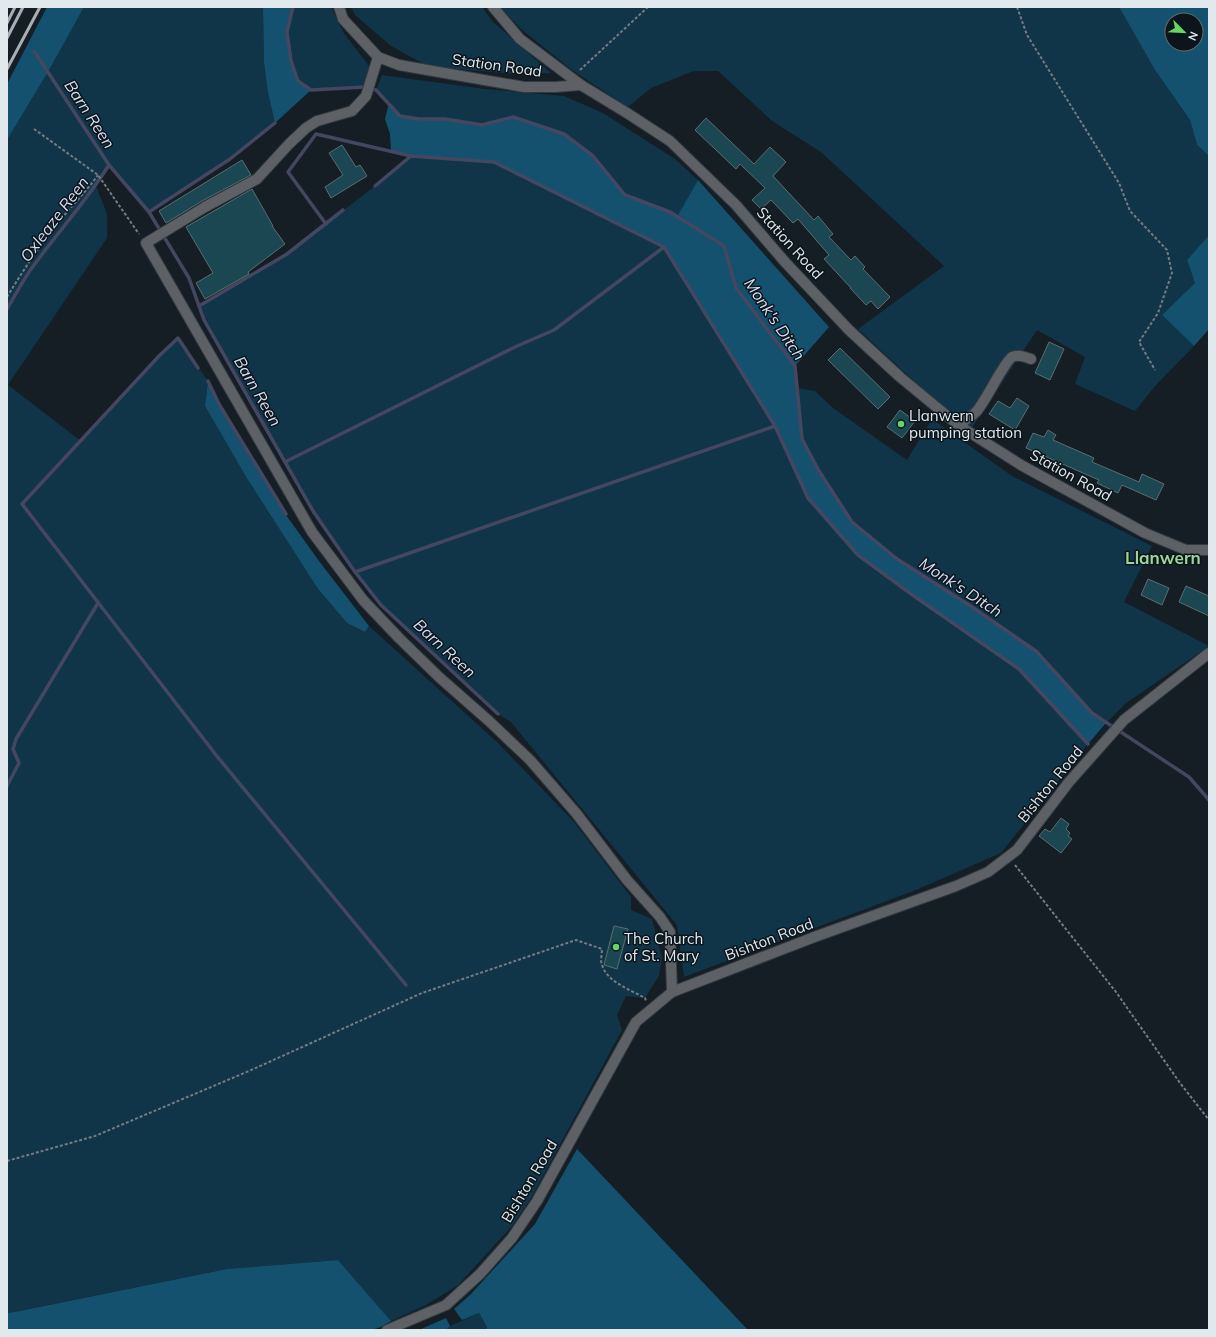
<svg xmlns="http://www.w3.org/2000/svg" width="1216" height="1337" font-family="Mulish,sans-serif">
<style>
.green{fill:#103548}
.forest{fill:#13516f;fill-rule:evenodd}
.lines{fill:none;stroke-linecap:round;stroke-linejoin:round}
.stream{stroke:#454660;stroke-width:3.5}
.building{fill:#1a4752;stroke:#5d6c70}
.minor-casing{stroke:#313a40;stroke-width:12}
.path{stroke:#747c81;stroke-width:2;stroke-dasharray:3 2;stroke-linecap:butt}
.minor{stroke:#5d6165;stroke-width:10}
.rail{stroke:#a7afb3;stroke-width:3}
.poi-dot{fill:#67d465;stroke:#0b151b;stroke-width:1.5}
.labels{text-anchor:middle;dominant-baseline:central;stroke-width:3;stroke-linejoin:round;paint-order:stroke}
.street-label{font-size:15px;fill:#e2e9ed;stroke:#0b151b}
.poi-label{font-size:15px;fill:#e2e9ed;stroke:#0b151b;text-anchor:start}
.water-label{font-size:16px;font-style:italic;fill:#d8dff6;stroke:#0b151b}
.quarter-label{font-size:17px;font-weight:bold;fill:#9dd59a;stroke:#0b151b}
</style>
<rect width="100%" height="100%" fill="#141e24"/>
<g class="green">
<polygon points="84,7 263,7 264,63 268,93 275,123 230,159 149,212 109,165 96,186 107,214 107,238 8,385 81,441 159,356 178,338 208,381 205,406 246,477 318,589 347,623 365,632 369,626 498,743 574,822 631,897 631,910 652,919 662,958 659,976 645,998 626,996 617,1015 622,1030 531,1198 513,1225 458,1285 426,1305 391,1321 338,1260 227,1269 7,1313 7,140 48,72"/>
<polygon points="293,7 331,7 343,32 369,66 365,87 311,90 298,81 291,61 287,32"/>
<polygon points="351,7 482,7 492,21 551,73 515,74 445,68 424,64 391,46 355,15"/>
<polygon points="500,7 1119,7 1155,70 1190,120 1197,145 1209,156 1209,235 1187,260 1195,283 1162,315 1194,346 1156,385 1135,411 1075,384 1085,357 1037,330 969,432 858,329 944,266 821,152 772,121 718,71 694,71 651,88 628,107 572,70 521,29"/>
<polygon points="382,75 485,89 564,96 603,113 675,159 698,180 678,217 670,212 625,195 593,156 513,117 482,125 445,119 419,119 400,116 376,90"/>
<polygon points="411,156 494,163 664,247 775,426 808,498 858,555 914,596 1019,669 1088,744 1001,853 911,892 684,977 677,925 511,722 498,714 471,690 381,605 355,572 313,511 204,320 199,306 287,254 375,186"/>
<polygon points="797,388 815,391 833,408 907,460 932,419 1012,476 1152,546 1124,602 1209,646 1125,704 1106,723 1092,713 1036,651 897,559 852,522 819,471 802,439"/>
<polygon points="479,1313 487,1327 486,1330 446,1330 450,1326"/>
</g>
<g class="forest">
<polygon points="47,7 84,7 48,72 7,140 7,84"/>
<polygon points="263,7 293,7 287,32 291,61 298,81 311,90 275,123 268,93 264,63"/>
<path d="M1119 7H1209V156L1197 145 1190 120 1155 70ZM1172 20H1196V44H1172Z"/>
<polygon points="389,103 400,116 419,119 445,119 482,125 513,117 564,134 593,156 625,195 670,212 677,217 698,180 829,327 795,366 802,440 819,471 852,522 897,559 969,605 1036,651 1092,713 1106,723 1088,744 1019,669 914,596 858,555 808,498 775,426 664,247 494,163 411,156 391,151 390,134 385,119"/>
<polygon points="1209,235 1209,329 1194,346 1162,315 1195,283 1187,260"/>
<polygon points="208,381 219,404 286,515 319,561 369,626 365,632 347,623 318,589 246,477 205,406"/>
<polygon points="577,1149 748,1330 486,1330 487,1327 479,1313 462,1320 454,1309 470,1295 535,1224"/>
<polygon points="338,1260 391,1321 381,1327 371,1330 7,1330 7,1313 19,1311 227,1269"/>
<polygon points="446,1318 450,1326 446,1330 419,1330"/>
</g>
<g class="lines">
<g class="stream">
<polyline points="293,7 287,32 291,61 298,81 311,90 365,87 376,90 400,116 419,119 445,119 482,125 513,117 564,134 593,156 625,195 670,212 724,246 736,288 795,366 802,439 819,471 852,522 897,559 969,605 1036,651 1092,713 1189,777 1209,800"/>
<polyline points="34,51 109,165 149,212 189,278 204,320 313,511 355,572 381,605 498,714"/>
<polyline points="375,186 411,156"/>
<polyline points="149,212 230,159 275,123"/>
<polyline points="326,224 288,172 316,134 411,156 494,162 664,247 775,426 808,498 858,555 914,596 1019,669 1088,744"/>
<polyline points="199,306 287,254 343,210"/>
<path d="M7 309C16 294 24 278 34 265 59 231 87 200 109 165"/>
<polyline points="198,368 178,338 159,356 22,504 216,755 406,985"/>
<polyline points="208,381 219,404 286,514"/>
<polyline points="285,462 515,347 554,330 664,247"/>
<polyline points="355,572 775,426"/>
<polyline points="7,786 19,763 13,749 16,739 98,603"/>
</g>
</g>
<g class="building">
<polygon points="706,118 754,164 770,147 786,162 773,176 814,220 818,216 833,234 829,237 851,260 855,256 865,267 863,269 890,297 878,309 871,301 866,305 850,288 851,288 824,259 829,255 798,219 793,223 771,200 761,209 752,200 765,188 740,164 736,169 695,130"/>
<polygon points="342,145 356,167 360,165 367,176 331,198 325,187 343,175 329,153"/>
<polygon points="242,160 251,175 202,201 166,223 159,211"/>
<polygon points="252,189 273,226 272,226 285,244 248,272 249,274 205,299 196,283 213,273 186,227"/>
<polygon points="1049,342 1064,349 1050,380 1035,373"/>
<polygon points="840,348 890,397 878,409 828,360"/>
<polygon points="1017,398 1029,406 1015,430 989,414 998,401 1010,408"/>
<polygon points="900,410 915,421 902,438 887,427"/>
<polygon points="1048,430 1056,435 1053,440 1094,458 1092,462 1139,482 1142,474 1164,484 1156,500 1122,485 1118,493 1097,483 1099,480 1026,448 1033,433 1044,437"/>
<polygon points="1148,579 1169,588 1162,605 1141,595"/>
<polygon points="1186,586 1209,596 1209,616 1179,602"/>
<polygon points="1061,818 1069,824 1066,829 1070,833 1068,836 1072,839 1061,853 1039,836 1045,829 1050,832"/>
<polygon points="614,926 628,929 617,969 604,965"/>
</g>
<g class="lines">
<g class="minor-casing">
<g id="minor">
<polyline points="339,7 343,19 378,57 399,65 524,87 555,87 581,85 627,113 670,141 736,205 785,262 849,330 900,377 958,425 1021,465 1145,533 1186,550 1209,550"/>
<polyline points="493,7 520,39 581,85"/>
<polyline points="378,57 366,96 352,111 317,121 306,128 289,144 257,179 205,207 146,243 312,532 363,600 399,638 439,677 489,721 530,760 576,813 627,880 660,917 670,932 672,992"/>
<path d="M958 425C964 421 971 417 976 412 986 401 1004 362 1012 357 1018 354 1025 357 1031 359"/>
<polyline points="387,1330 446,1305 480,1274 512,1238 537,1201 636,1022 672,992 817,936 956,886 988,872 1017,850 1069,782 1124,720 1209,653"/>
</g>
</g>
<g class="path">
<polyline points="1017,7 1027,35 1119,183 1130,211 1167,250 1172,273 1158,313 1139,342 1155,370"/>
<polyline points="580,70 648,7"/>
<polyline points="34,129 98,175 139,234"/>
<path d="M7 297C22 272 38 248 56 225 70 208 85 193 98 175"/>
<polyline points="1015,865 1116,992 1180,1083 1209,1120"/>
<path d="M7 1161 95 1136 249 1071 422 993 576 940 602 949C602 954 600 961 602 965 607 982 631 990 645 998L646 1001"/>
</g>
<use href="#minor" class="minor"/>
<g class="rail">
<polyline points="7,23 15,7"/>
<polyline points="7,38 23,7"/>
<polyline points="7,69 40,7"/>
</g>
</g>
<g class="poi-dot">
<circle cx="901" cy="424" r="4"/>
<circle cx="616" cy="947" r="4"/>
</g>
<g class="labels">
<g class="street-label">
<text transform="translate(497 65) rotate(8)">Station Road</text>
<text transform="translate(790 243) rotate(48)">Station Road</text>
<text transform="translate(1071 475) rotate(29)">Station Road</text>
<text transform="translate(1050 784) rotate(-51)">Bishton Road</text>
<text transform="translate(769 939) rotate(-21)">Bishton Road</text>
<text transform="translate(529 1181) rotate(-59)">Bishton Road</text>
</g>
<g class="poi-label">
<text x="909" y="415">Llanwern<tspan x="909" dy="17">pumping station</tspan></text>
<text x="624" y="938">The Church<tspan x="624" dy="17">of St. Mary</tspan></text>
</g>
<g class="water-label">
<text transform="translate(90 114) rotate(57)">Barn Reen</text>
<text transform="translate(54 219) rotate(-53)">Oxleaze Reen</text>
<text transform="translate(775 319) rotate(56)">Monk's Ditch</text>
<text transform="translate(258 391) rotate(60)">Barn Reen</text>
<text transform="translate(961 587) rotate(33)">Monk's Ditch</text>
<text transform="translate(445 648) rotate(43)">Barn Reen</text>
</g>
<g class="quarter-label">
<text x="1163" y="557">Llanwern</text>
</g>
</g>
<rect width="1216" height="1337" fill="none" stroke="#e2e9ed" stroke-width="16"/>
<g transform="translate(1184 32) rotate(114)"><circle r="19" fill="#0b151b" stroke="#616a6f"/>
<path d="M0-3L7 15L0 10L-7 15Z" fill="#67d465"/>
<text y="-6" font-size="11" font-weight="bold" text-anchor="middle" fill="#e2e9ed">N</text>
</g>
</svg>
